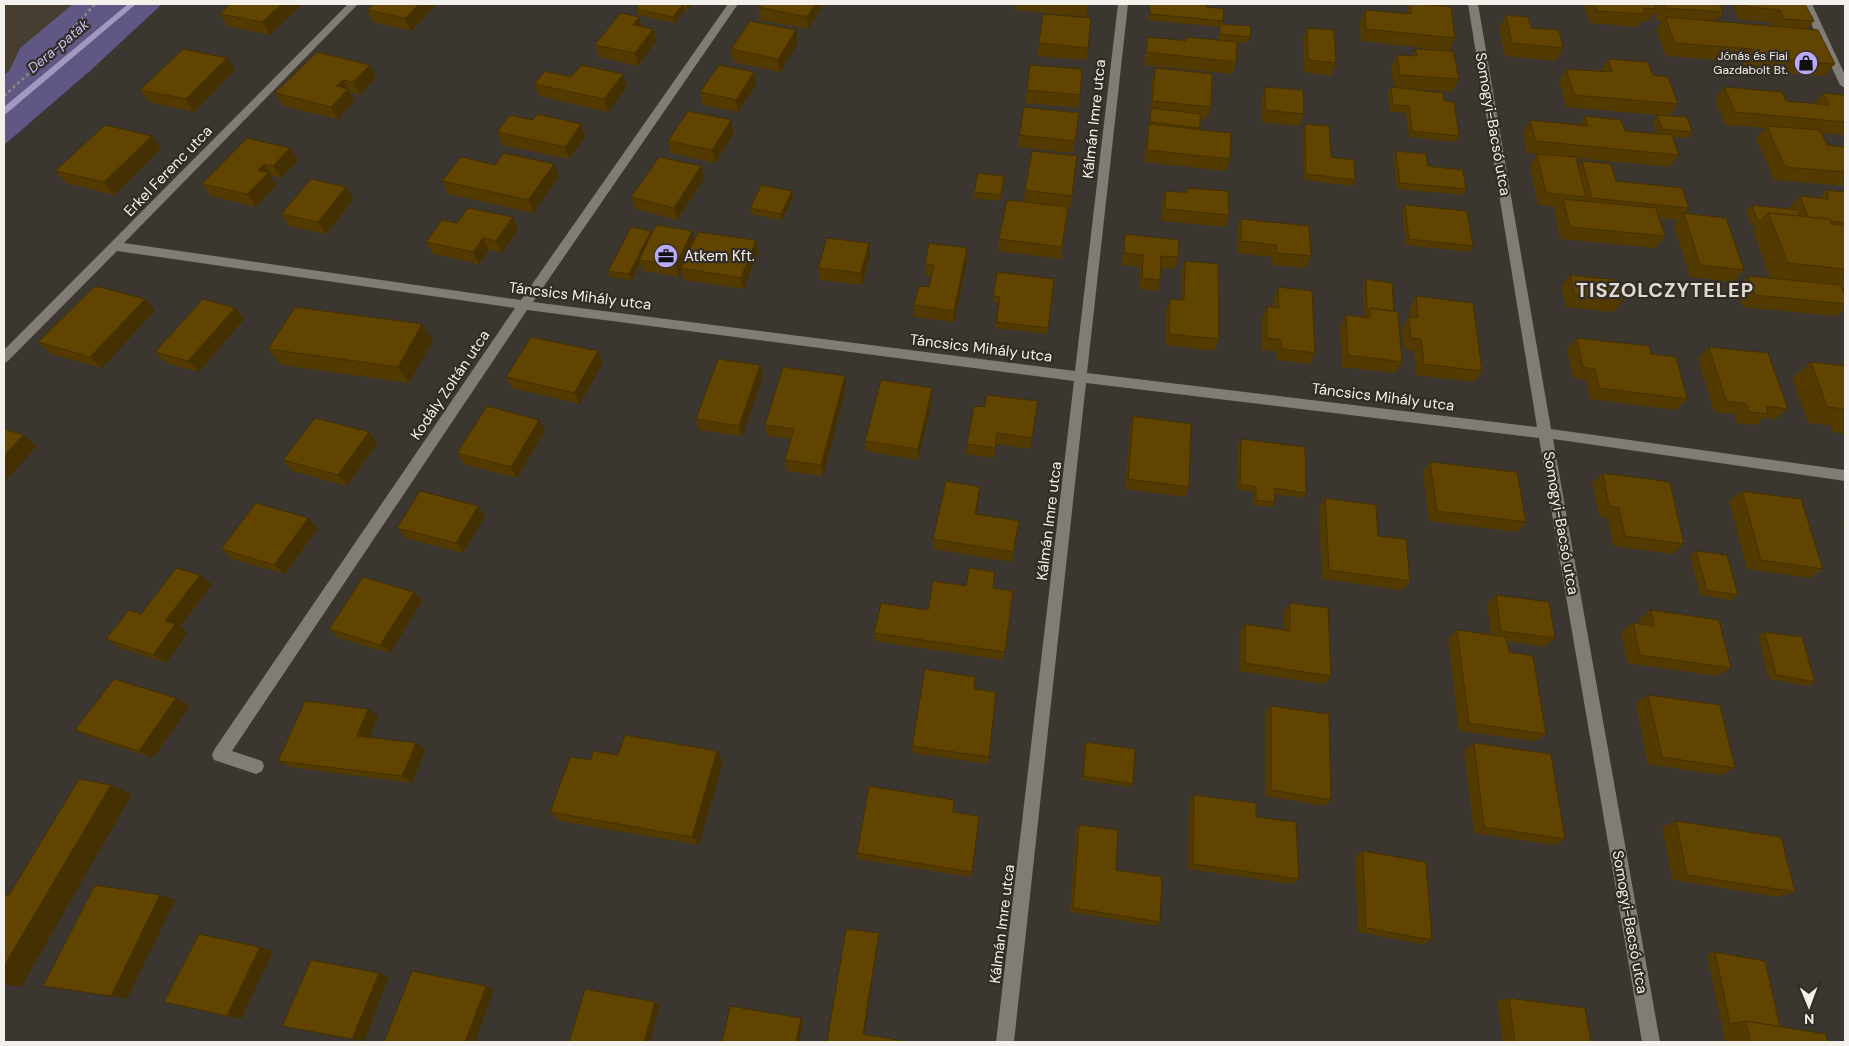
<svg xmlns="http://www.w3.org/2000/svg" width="1849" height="1046" font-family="'DM Sans',sans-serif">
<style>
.built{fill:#463e31}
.green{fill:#605784}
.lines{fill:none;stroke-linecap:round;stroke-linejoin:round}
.stream{fill:#a199c0;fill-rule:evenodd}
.path{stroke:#8c8983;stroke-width:2.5;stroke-dasharray:3 3;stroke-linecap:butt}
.minor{fill:#817c74;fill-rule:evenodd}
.wall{fill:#533a00}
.shaded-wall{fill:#443000}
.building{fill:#614400;stroke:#443000}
.labels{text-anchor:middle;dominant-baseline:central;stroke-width:4.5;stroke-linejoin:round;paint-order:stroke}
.far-poi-label{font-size:12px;fill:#f4f1ed;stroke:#312d26;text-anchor:end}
.far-water-label{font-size:14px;font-style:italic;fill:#c9c1f2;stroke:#312d26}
.street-label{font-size:15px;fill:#f4f1ed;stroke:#312d26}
.poi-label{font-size:15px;fill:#f4f1ed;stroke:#312d26;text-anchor:start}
.district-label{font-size:20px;font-weight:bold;letter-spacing:1px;fill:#e0dad1;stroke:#312d26}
</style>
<rect width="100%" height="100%" fill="#3b3730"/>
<polygon class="built" points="4,4 73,4 20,48 9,71 4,75"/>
<polygon class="green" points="73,4 162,4 91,70 4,145 4,75 9,71 20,48"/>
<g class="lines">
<polygon class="stream" points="128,4 136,4 7,113 4,114 4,107"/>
<polyline class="path" points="4,96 49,55 95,4"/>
<g class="minor">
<polygon points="348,4 358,4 124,243 521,300 728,4 738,4 533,302 1075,371 1118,4 1128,4 1087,373 1537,427 1468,4 1478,4 1551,429 1845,470 1845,481 1553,439 1660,1042 1642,1042 1539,438 1086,383 1014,1042 996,1042 1074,381 527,310 232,751 262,761 264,766 262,771 256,774 214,760 212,755 214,750 515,308 117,251 8,361 4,363 4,350"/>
<polygon points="1802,4 1812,4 1845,75 1845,88 1840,85"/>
</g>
</g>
<g class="wall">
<polygon points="302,4 270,35 227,26 220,14"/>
<polygon points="437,4 411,31 373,22 367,10"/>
<polygon points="640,4 693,4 688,10 684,9 684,11 675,23 638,15 636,9"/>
<polygon points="761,4 822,4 822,7 808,29 760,20 758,7"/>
<polygon points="1016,4 1088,4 1086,17 1015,10"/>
<polygon points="1150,4 1206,4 1206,7 1223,21 1223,24 1250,37 1248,43 1237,42 1236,62 1232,74 1144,65 1148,37 1185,41 1186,37 1218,40 1220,27 1148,20"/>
<polygon points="1386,4 1446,4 1444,6 1455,38 1449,51 1361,41 1360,22 1365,10 1406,14 1409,6"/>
<polygon points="1587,4 1719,4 1723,12 1716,21 1772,26 1770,22 1739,20 1732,4 1805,4 1814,21 1807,29 1835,64 1824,76 1746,70 1743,62 1666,56 1656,30 1662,21 1657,21 1654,12 1648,21 1641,21 1637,27 1590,23 1584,8"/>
<polygon points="1506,15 1531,28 1563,48 1556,61 1505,56 1499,28"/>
<polygon points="641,26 653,29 656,41 638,66 599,57 595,45"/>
<polygon points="1307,28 1336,63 1331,76 1303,72 1303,40"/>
<polygon points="798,43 780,72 733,62 731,49"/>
<polygon points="1039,43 1088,48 1086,60 1037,56"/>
<polygon points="1415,49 1459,79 1452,92 1394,87 1391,67 1397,55 1412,56"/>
<polygon points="317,52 376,77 360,95 350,92 354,101 338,119 283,106 275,93"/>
<polygon points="1608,59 1653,75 1678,104 1669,116 1692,132 1688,138 1673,137 1679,155 1669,167 1576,158 1578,167 1582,161 1616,181 1689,208 1679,220 1659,218 1665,236 1655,248 1561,239 1554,211 1557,207 1538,205 1530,166 1537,154 1527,153 1523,133 1530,120 1580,125 1585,116 1625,131 1657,134 1653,121 1657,115 1566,107 1559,81 1566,69 1600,71"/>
<polygon points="1155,68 1211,107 1207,119 1200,119 1199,129 1230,159 1226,171 1144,162 1147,137 1148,128 1150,113 1152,80"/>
<polygon points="235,70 194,112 149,102 140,90"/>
<polygon points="571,77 627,87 608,112 539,96 534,84"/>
<polygon points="756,85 738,112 703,105 700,92"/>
<polygon points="1265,87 1304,114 1299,126 1261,122 1261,99"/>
<polygon points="1391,87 1444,101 1459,136 1456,142 1409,137 1406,113 1390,111 1388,94"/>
<polygon points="1724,87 1786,101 1814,104 1823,93 1845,95 1845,135 1821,133 1827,145 1845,147 1845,186 1774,180 1756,139 1765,128 1725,125 1715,99"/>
<polygon points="1027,90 1080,95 1078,108 1025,103"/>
<polygon points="1079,113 1073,153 1018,147 1019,135"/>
<polygon points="731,120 734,133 715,163 671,153 668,141"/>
<polygon points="1305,124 1331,157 1355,180 1352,186 1304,180 1303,130"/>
<polygon points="497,132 585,136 569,159 502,145"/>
<polygon points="247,138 298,160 281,178 272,176 271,177 276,185 256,207 211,196 202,184"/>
<polygon points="161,148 114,195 66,183 55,171"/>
<polygon points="1396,151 1428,166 1466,189 1463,195 1397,189 1393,158"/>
<polygon points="1077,156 1070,208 1068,208 1061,259 998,251 999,239 1024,202 1025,190"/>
<polygon points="495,165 559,176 533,213 448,194 442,181"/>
<polygon points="1004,176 1000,201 973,198 974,192"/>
<polygon points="704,179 677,220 635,209 631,197"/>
<polygon points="1187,188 1229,215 1225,227 1162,221 1162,203 1165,191 1186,193"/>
<polygon points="1826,190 1845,192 1845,288 1842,287 1845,296 1845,308 1836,316 1743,307 1736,288 1748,276 1770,278 1753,230 1756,227 1752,226 1746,211 1752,205 1789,209 1789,208 1800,196 1819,198"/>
<polygon points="793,197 782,220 751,214 750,208"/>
<polygon points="354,199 326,234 289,226 281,214"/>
<polygon points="1405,205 1473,246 1469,252 1406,245 1402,211"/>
<polygon points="1684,213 1744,270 1733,282 1690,277 1674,226"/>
<polygon points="513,217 518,229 502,253 489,250 479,264 433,254 426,242 457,223"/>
<polygon points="1241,219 1311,256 1306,268 1272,265 1271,257 1237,253 1237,231"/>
<polygon points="652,234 694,240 756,240 758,252 744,289 684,280 682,271 679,277 643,271 640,263 632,280 610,277 608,271"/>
<polygon points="1125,234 1178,257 1175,269 1161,268 1160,280 1157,291 1139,289 1140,267 1122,265 1123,246"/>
<polygon points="869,243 870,255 862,285 820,280 818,268"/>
<polygon points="967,248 967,260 954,322 914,317 914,305 929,287 931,276 925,275 925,264"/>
<polygon points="1185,261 1219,339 1214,351 1165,345 1166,310 1170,299 1181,300 1181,273"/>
<polygon points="1570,275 1623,300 1613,312 1566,307 1561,287"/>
<polygon points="1054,279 1047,334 995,328 999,303 993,302 993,296"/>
<polygon points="1366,279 1394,311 1402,362 1395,373 1342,367 1340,326 1346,315 1364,317 1363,285"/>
<polygon points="1278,287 1315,353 1310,364 1277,360 1276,351 1262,350 1262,318 1267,306 1274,307 1273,299"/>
<polygon points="1416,296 1482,371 1474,382 1416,375 1414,351 1404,349 1402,328 1409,317 1410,317 1410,308"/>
<polygon points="145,299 155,310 102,368 51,354 38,342"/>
<polygon points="244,319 199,372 166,363 155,352"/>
<polygon points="422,324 433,341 409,383 281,365 268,349"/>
<polygon points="1577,338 1651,354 1687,399 1676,410 1590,399 1586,380 1573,378 1567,349"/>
<polygon points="1709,347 1788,409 1775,419 1763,418 1756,425 1737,423 1734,414 1714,412 1698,358"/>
<polygon points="603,362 580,404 512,388 506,377"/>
<polygon points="1811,362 1845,366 1845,434 1832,432 1830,425 1808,423 1792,378"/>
<polygon points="760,365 763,376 742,436 699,430 696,419"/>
<polygon points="845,376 846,387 823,476 787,471 785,460 791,439 768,436 765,425"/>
<polygon points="932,388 932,399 918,460 866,451 865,441"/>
<polygon points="1038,401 1030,449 996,444 994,458 966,454 967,444 984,407"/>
<polygon points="1133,416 1189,487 1185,497 1125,489 1130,427"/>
<polygon points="539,420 545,430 517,478 464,464 457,453"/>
<polygon points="369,432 377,443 347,486 292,471 283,460"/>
<polygon points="1241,439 1306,493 1303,498 1274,494 1275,502 1272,507 1254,505 1254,492 1238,490 1238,444"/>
<polygon points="1430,462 1526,522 1517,532 1429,521 1423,472"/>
<polygon points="1603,473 1684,544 1672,554 1613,546 1608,518 1599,516 1592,483"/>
<polygon points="1742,491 1823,569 1809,578 1747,569 1729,501"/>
<polygon points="979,497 976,514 1019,521 1012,562 933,549 933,539"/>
<polygon points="1325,498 1378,536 1410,581 1402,590 1322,579 1319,508"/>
<polygon points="485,516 463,553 405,538 397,528"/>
<polygon points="1845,523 1845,534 1842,525"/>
<polygon points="318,528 285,574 232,559 221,549"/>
<polygon points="1696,551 1738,595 1731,600 1700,595 1690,556"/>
<polygon points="212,584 180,627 188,633 166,663 120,648 106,639 141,614"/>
<polygon points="966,586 1013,591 1003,660 875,641 874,633 928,610"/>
<polygon points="414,592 422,601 390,653 339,638 329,629"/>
<polygon points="1496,595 1555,638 1544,647 1507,641 1509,652 1546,734 1535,741 1459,731 1448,639 1457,630 1491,634 1487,604"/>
<polygon points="1290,603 1331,676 1324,684 1239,671 1239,633 1245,624 1284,630 1284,612"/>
<polygon points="1651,610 1731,668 1717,676 1627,663 1621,632 1633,623 1640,624 1639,619"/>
<polygon points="1765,632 1815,682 1808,686 1769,679 1758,636"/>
<polygon points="974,689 989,757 988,764 913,753 912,746"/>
<polygon points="1648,695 1735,768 1720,775 1648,764 1636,703"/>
<polygon points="176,698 189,706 153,758 90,737 75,730"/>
<polygon points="1271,706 1331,800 1324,806 1265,796 1265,713"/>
<polygon points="378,716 369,738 425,750 412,783 290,767 278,761"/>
<polygon points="1086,742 1133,784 1131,787 1082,780 1084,746"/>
<polygon points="1474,743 1565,839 1553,845 1474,833 1464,750"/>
<polygon points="618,755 723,761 699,845 560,821 550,812 591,760"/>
<polygon points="1194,795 1256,817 1299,879 1292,884 1188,869 1189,801"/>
<polygon points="953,812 979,816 971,877 858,859 857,853"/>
<polygon points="1676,821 1795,892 1778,897 1673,880 1662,827"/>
<polygon points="1079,825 1160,922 1156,926 1070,912 1076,831"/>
<polygon points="1363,851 1432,940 1422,944 1358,932 1355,856"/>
<polygon points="1715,952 1780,1027 1828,1042 1725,1042 1707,954"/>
<polygon points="1509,998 1591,1042 1503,1042 1497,1001"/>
</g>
<g class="shaded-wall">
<polygon points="282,4 302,4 270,35 262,22"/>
<polygon points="419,4 437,4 411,31 405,18"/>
<polygon points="683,4 684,11 675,23 673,17"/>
<polygon points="687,4 693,4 688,10"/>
<polygon points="815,4 822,4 822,7 808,29 807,17"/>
<polygon points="639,17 642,30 633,25"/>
<polygon points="653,29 656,41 638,66 635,53"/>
<polygon points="796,30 798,43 780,72 778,59"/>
<polygon points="227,58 235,70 194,112 186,99"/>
<polygon points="370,65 376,77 360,95 353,82"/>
<polygon points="754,72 756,85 738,112 736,100"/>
<polygon points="623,74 627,87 608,112 604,99"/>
<polygon points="343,80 354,101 338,119 331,107 336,86"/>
<polygon points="731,120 734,133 715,163 712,150"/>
<polygon points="581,124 585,136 569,159 565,147"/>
<polygon points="152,136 161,148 114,195 104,182"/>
<polygon points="290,148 298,160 281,178 273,166"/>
<polygon points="264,164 272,176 271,177 276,185 256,207 247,194 258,170"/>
<polygon points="554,164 559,176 533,213 528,200"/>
<polygon points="701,166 704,179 677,220 674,208"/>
<polygon points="346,187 354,199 326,234 318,222"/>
<polygon points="792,191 793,197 782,220 781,214"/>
<polygon points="513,217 518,229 502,253 496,241"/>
<polygon points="651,231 653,237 639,260 640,263 632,280 629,274"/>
<polygon points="692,231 695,243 681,268 682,271 679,277 676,265"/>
<polygon points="483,238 489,250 479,264 473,252"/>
<polygon points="756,240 758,252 744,289 741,278"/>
<polygon points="869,243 870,255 862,285 861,273"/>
<polygon points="967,248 967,260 954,322 954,311"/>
<polygon points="145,299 155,310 102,368 90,357"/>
<polygon points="235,308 244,319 199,372 188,361"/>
<polygon points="422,324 433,341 409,383 398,367"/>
<polygon points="598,351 603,362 580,404 574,393"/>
<polygon points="760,365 763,376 742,436 739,426"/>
<polygon points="845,376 846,387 823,476 821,465"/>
<polygon points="932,388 932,399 918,460 918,449"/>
<polygon points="539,420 545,430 517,478 511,467"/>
<polygon points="369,432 377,443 347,486 338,475"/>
<polygon points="23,435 37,446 4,482 4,456"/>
<polygon points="980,487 979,497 974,524 975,514"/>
<polygon points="478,506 485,516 463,553 456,543"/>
<polygon points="308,518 318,528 285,574 274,565"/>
<polygon points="200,575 212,584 180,627 188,633 166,663 153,655 165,621"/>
<polygon points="414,592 422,601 390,653 380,645"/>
<polygon points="176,698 189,706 153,758 139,751"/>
<polygon points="368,709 378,716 367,743 357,736"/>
<polygon points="416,743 425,750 412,783 402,776"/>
<polygon points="717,751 723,761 699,845 692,837"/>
<polygon points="111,785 132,794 21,987 4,984 4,966"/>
<polygon points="160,895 175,900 127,999 111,996"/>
<polygon points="879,933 879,935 864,1035 863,1034"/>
<polygon points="260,947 273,951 241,1019 227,1016"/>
<polygon points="379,973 389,976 364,1041 352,1039"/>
<polygon points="486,986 494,989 475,1042 465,1042"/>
<polygon points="655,1002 660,1005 650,1042 644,1042"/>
<polygon points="801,1018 803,1021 799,1042 796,1042"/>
</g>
<g class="building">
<polygon points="230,4 282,4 262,22 220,14"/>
<polygon points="373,4 419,4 405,18 367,10"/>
<polygon points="640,4 683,4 673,17 636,9"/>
<polygon points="761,4 815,4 807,17 758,7"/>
<polygon points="1150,4 1206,4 1206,7 1224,9 1223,21 1150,14"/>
<polygon points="1410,4 1422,4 1451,7 1455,38 1366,29 1365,10 1411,14"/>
<polygon points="1594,4 1654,4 1656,9 1643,8 1645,14 1597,11"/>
<polygon points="1664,4 1719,4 1723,12 1666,8"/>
<polygon points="1747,4 1805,4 1814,21 1784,19 1780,10 1749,7"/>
<polygon points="620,13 639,17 633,25 653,29 635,53 595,45"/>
<polygon points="1043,14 1091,18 1088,48 1039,43"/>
<polygon points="1506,15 1528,17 1531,28 1559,30 1563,48 1512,43"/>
<polygon points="1665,17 1818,30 1835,64 1756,57 1752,49 1675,43"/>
<polygon points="750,21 796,30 778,59 731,49"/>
<polygon points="1220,24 1251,26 1250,37 1220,34"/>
<polygon points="1307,28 1334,30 1336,63 1308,60"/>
<polygon points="1148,37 1186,41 1186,37 1237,42 1236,62 1146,52"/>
<polygon points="183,49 227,58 186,99 140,90"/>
<polygon points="1415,49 1453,51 1459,79 1400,75 1397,55 1417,56"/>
<polygon points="317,52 370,65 353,82 343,80 336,86 348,89 331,107 275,93"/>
<polygon points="1608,59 1648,62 1653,75 1668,77 1678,104 1574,95 1566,69 1612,72"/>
<polygon points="581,65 623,74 604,99 534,84 545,71 571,77"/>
<polygon points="719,65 754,72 736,100 700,92"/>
<polygon points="1030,65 1082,69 1080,95 1027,90"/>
<polygon points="1155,68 1212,74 1211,107 1152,101"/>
<polygon points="1265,87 1303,90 1304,114 1265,110"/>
<polygon points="1391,87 1443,93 1444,101 1454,102 1459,136 1412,131 1409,106 1393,105"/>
<polygon points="1724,87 1782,92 1786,101 1829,105 1823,93 1845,95 1845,122 1735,112"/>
<polygon points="1024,107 1079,113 1075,141 1019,135"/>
<polygon points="1151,108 1200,114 1200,128 1150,122"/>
<polygon points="688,111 731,120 712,150 668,141"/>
<polygon points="537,114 581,124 565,147 497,132 510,115 533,120"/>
<polygon points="1657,115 1687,117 1692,132 1662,129"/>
<polygon points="1585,116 1621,120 1625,131 1672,135 1679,155 1535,141 1530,120 1588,126"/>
<polygon points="1149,124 1231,133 1230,159 1147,150"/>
<polygon points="1305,124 1329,126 1331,157 1354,160 1355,180 1306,174"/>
<polygon points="105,125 152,136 104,182 55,171"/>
<polygon points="1767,126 1820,130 1827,145 1845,147 1845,172 1785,167"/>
<polygon points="247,138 290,148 273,166 264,164 258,170 268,173 247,194 202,184"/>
<polygon points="1032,151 1077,156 1072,196 1025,190"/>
<polygon points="1396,151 1426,154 1428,166 1463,170 1466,189 1400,183"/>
<polygon points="504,153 554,164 528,200 442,181 461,157 495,165"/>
<polygon points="1537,154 1576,157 1586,197 1546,193"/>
<polygon points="659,157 701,166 674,208 631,197"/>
<polygon points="1582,161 1611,164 1616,181 1682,188 1689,208 1592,198"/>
<polygon points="978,173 1004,176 1001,195 974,192"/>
<polygon points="311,179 346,187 318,222 281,214"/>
<polygon points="761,185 792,191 781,214 750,208"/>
<polygon points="1187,188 1228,191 1229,215 1165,209 1165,191 1187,193"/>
<polygon points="1826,190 1845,192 1845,223 1831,221 1829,219 1808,217 1800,196 1829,199"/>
<polygon points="1563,199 1656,208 1665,236 1570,227"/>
<polygon points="1007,200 1068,207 1062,247 999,239"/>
<polygon points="1405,205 1467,211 1473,246 1409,239"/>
<polygon points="1752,205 1797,210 1800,216 1768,213 1761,221 1757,220"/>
<polygon points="468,208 513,217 496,241 483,238 473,252 426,242 442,220 457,223"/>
<polygon points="1684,213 1726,218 1744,270 1700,265"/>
<polygon points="1768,213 1829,219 1832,224 1845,226 1845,269 1788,263"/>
<polygon points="1241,219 1309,226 1311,256 1276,253 1276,245 1241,241"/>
<polygon points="656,225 692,231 676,265 639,260"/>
<polygon points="631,227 651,231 629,274 608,271"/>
<polygon points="698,232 756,240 741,278 681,268"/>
<polygon points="1125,234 1179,240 1178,257 1161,256 1160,280 1142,278 1143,255 1124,253"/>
<polygon points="827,238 869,243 861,273 818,268"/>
<polygon points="929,243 967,248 954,311 914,305 919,286 929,287 934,265 925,264"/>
<polygon points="1185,261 1218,264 1219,339 1169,334 1170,299 1184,300"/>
<polygon points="997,272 1054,279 1048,328 996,322 1000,297 993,296"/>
<polygon points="1570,275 1617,280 1623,300 1575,295"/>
<polygon points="1748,276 1841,285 1845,296 1845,304 1755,295"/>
<polygon points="1366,279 1392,283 1394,311 1370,308 1367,312"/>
<polygon points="95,286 145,299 90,357 38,342"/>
<polygon points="1278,287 1312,291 1315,353 1282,349 1281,340 1267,338 1267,306 1279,308"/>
<polygon points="1416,296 1473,303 1482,371 1424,364 1421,339 1411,338 1409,317 1418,318"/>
<polygon points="203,299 235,308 188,361 155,352"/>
<polygon points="295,307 422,324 398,367 268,349"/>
<polygon points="1370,308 1398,312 1402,362 1348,355 1346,315 1370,318"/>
<polygon points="531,337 598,351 574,393 506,377"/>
<polygon points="1577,338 1649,346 1651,354 1676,357 1687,399 1599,388 1595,369 1583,367"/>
<polygon points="1709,347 1768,353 1788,409 1766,406 1768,414 1749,412 1746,404 1726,401"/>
<polygon points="718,359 760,365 739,426 696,419"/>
<polygon points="1811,362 1845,366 1845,409 1827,407"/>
<polygon points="783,367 845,376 821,465 785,460 794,429 765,425"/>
<polygon points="881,380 932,388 918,449 865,441"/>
<polygon points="987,395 1038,401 1032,438 997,433 995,448 967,444 974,406 984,407"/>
<polygon points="487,406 539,420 511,467 457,453"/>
<polygon points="1133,416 1191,424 1189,487 1128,479"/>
<polygon points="315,418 369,432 338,475 283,460"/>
<polygon points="4,429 23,435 4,456"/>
<polygon points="1241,439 1305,447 1306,493 1274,488 1275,502 1256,500 1256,487 1240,484"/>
<polygon points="1430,462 1517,472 1526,522 1437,511"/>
<polygon points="1603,473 1670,482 1684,544 1625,536 1619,508 1609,506"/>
<polygon points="946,481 980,487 975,514 1019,521 1013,552 933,539"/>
<polygon points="420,491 478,506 456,543 397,528"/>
<polygon points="1742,491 1801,499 1823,569 1761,560"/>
<polygon points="1325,498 1376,505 1378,536 1406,539 1410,581 1329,570"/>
<polygon points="256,503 308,518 274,565 221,549"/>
<polygon points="1696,551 1727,555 1738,595 1707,590"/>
<polygon points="176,568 200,575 165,621 175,624 153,655 106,639 129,610 141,614"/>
<polygon points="969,568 995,572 993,588 1013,591 1005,652 874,633 881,603 928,610 933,581 966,586"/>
<polygon points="363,577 414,592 380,645 329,629"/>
<polygon points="1496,595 1549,602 1555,638 1501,631"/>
<polygon points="1290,603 1328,608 1331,676 1245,663 1245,624 1290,631"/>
<polygon points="1651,610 1719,620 1731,668 1640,655 1633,623 1654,626"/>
<polygon points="1457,630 1506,637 1509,652 1533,656 1546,734 1469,723"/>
<polygon points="1765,632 1802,637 1815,682 1776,675"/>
<polygon points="925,669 975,677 974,689 996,692 989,757 912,746"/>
<polygon points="114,679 176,698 139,751 75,730"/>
<polygon points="1648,695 1720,705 1735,768 1662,757"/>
<polygon points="305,701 368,709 357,736 416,743 402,776 278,761"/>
<polygon points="1271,706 1329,714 1331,800 1271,790"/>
<polygon points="625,735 717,751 692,837 550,812 570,757 591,760 593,751 618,755"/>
<polygon points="1086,742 1135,749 1133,784 1083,776"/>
<polygon points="1474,743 1551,754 1565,839 1484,827"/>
<polygon points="79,779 111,785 4,966 4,894 9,895"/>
<polygon points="869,786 954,800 953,812 979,816 972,872 857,853"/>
<polygon points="1194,795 1256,803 1256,817 1296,822 1299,879 1193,864"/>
<polygon points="1676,821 1781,837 1795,892 1687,875"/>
<polygon points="1079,825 1118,830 1116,870 1162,877 1160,922 1073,908"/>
<polygon points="1363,851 1426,862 1432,940 1366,928"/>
<polygon points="95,885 160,895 111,996 43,986"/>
<polygon points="846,929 879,933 863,1034 904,1041 904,1042 827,1042"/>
<polygon points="199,934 260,947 227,1016 164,1002"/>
<polygon points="1715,952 1765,961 1780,1027 1746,1021 1730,1024"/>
<polygon points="311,960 379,973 352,1039 282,1026"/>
<polygon points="412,971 486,986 465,1042 384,1042"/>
<polygon points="585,989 655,1002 644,1042 569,1042"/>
<polygon points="1509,998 1585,1008 1591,1042 1515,1042"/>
<polygon points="730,1006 801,1018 796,1042 722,1042"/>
<polygon points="1746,1021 1826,1034 1828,1042 1750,1042"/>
</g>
<defs>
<g id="shop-disc" transform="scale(1.25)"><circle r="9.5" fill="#b9abf7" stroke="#312d26"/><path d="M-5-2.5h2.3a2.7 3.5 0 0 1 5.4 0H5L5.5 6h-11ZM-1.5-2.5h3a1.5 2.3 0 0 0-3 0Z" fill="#111"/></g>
<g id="office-disc" transform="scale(1.25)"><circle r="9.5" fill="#b9abf7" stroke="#312d26"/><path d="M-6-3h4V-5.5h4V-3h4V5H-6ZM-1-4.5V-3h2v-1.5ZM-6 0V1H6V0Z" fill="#111"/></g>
</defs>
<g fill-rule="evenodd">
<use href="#shop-disc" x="1806" y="63"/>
<use href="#office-disc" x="666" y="256"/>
</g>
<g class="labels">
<g class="far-poi-label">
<text x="1788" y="56">Jónás és Fiai<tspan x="1788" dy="14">Gazdabolt Bt.</tspan></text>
</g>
<g class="far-water-label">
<text transform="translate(58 46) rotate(-40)">Dera-patak</text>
</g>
<g class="street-label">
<text transform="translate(1094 119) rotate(-84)">Kálmán Imre utca</text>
<text transform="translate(1493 124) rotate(80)">Somogyi-Bacsó utca</text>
<text transform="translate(168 171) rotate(-46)">Erkel Ferenc utca</text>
<text transform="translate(580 296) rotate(7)">Táncsics Mihály utca</text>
<text transform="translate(981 348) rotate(7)">Táncsics Mihály utca</text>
<text transform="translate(450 385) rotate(-56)">Kodály Zoltán utca</text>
<text transform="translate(1383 397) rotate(7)">Táncsics Mihály utca</text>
<text transform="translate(1049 521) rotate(-83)">Kálmán Imre utca</text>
<text transform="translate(1561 523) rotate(80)">Somogyi-Bacsó utca</text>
<text transform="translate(1630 922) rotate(80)">Somogyi-Bacsó utca</text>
<text transform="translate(1002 924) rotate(-83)">Kálmán Imre utca</text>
</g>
<g class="poi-label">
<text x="684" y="256">Atkem Kft.</text>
</g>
<g class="district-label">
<text x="1665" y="290">TISZOLCZYTELEP</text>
</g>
</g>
<rect width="1849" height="1046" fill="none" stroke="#f4f1ed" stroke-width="10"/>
<g transform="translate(1809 1006) rotate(179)" stroke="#312d26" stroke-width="4" paint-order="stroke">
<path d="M0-4L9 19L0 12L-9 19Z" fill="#f4f1ed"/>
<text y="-8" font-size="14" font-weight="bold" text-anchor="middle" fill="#f4f1ed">N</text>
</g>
</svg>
